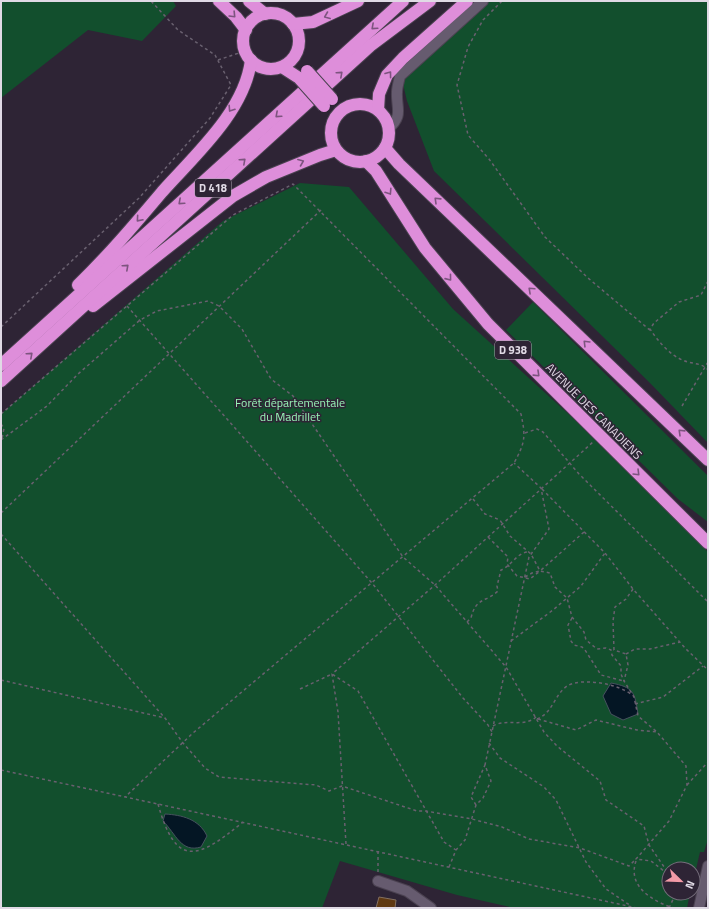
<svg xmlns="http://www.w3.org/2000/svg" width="709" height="909" font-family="'Titillium Web',sans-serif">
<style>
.green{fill:#124f2d}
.water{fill:#041624;stroke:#46515e}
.building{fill:#603912;stroke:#837061}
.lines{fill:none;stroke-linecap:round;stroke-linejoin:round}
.minor-casing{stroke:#4b4251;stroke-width:12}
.highway-casing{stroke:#4b4251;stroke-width:14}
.path{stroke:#69606f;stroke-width:1.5;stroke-dasharray:3 3;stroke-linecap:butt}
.minor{stroke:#665b6f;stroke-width:10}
.highway{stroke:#de8eda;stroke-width:12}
.highway-bridge-casing{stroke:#4b4251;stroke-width:14;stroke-linecap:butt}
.highway-bridge{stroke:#de8eda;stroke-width:12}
.oneway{stroke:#7d547f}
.labels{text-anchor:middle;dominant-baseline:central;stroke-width:3;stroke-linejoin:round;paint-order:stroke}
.shield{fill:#2e2435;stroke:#aba3b0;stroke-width:1}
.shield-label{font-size:11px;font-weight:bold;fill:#e0dae5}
.park-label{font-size:12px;fill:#97f4b6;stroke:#2e2435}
.street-label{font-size:12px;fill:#e0dae5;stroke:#2e2435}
</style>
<rect width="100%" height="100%" fill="#2e2435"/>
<g class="green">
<polygon points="1,1 173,1 176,6 142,41 88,30 1,98"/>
<polygon points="489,1 708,1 708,443 650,383 434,171 407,101 403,84 407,75"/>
<polygon points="300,183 349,187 453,309 575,420 708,552 708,839 704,852 700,852 693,882 693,869 669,869 669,893 690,893 687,908 514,908 457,895 340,861 322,908 1,908 1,414 223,221"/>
<polygon points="533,302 708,476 708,522 678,499 506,330"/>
</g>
<g class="water">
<path d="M611 683C633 687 635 692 638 714L623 720 611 714 603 696Z"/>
<path d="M165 814C182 815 199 819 207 836L201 847C181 853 176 834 163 821Z"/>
</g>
<polygon class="building" points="379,897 396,900 395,908 376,908"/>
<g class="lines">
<g class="minor-casing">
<g id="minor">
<path d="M388 129C404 115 396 109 397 92 397 87 399 81 400 76L483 1"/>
<polyline points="378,881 407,891 431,908"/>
<polyline points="699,908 708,866"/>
</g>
</g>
<g class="highway-casing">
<g id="highway">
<polyline points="219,1 236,17 246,30"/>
<polyline points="249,1 265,14"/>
<circle cx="271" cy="41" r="28"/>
<polyline points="293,24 313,22 358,1"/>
<polyline points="282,67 299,78"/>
<circle cx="360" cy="133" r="29"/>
<polyline points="378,110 379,94 387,75 403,58 467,1"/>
<polyline points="385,148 399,164 708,460"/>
<polyline points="366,161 376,171 425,248 488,324 708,543"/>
<path d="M78 285C108 256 135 224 162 192 195 155 245 111 251 60"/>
<polyline points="93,306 233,196 266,177 320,155 336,150"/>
<polyline points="1,365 403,1"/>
<polyline points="1,381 370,46 430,1"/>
</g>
</g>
<g class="path">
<polyline points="502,1 483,20 468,47 457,85 468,135 489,159 545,237 588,278 651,331"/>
<polyline points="218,60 245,51"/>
<path d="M708 281 701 295 679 302 654 323 650 329C658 341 670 356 685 361 692 364 703 363 708 370"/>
<polyline points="127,306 372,583 463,698 488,725 492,732"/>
<polyline points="1,327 139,198 210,118 231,85 215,55 178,30 151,1"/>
<polyline points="682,406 708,362"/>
<path d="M1 414 233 215 293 184 521 414C526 437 525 443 514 463L193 733 125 797"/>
<polyline points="1,424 4,428 2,439"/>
<polyline points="525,433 537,429 543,432 579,474 708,602"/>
<polyline points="1,440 47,406 78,374 140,320 157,311 208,301 219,306 242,329 271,379 293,396 403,557 435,585 506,667 544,732 557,746 600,781 606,800 644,826 649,845 669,874"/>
<polyline points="542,489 605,553 633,589 686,649 708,670"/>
<polyline points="473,499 485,514 500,520 510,536 531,554 540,571"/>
<polyline points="1,513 321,210"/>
<polyline points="1,534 165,718 183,743 205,768 219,777 316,785 329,791 342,786 417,811 426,811 472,819 502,827 529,839 580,848 629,866 636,859"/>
<polyline points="488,537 508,557 507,564 517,576 530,579 540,571 550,573 555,587 567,598 572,617 584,632 586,640 597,649 606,648 611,650 612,655 621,666 621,674 624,681"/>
<polyline points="525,577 532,573 540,571 584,532"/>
<polyline points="633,589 626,599 615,607 613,621 614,650 626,654 628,665 624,681 634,697 638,716 657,732 686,766 687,785 669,821 636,859 651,861 669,875"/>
<polyline points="572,618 568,625 571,641 574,645 582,647 585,650 601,675 624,681"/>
<path d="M467 622 471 618C476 597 485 603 498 591L497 586 501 570C511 566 516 554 527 552"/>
<polyline points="511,641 553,610 581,586 605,553"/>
<polyline points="626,654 635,649 650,649 680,642"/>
<polyline points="1,680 165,718"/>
<polyline points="300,689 332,674 358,691 444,842 456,850"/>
<polyline points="635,704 663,697 703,666"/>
<path d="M537 719C553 713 554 695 567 686 582 677 619 684 632 695"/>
<polyline points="538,719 576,730 596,720 637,730 657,732"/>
<path d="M493 726C506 718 524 728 536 717"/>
<polyline points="489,743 500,758 544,787 556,800 586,862 606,889 631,906"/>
<polyline points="1,770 637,908"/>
<polyline points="687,785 708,762"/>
<path d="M158 804C176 869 198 859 243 822"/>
<polyline points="476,805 471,797 485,765"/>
<polyline points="346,844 338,712 332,674 435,585 593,442"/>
<polyline points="378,851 378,873"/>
<path d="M636 861C627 887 653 901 673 908"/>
<polyline points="449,867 456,850 465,840 476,805 483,798 491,781 485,765 529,557 549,529 541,488 514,463"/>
<polyline points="669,908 676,893"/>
</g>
<use href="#minor" class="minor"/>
<use href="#highway" class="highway"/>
<g class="highway-bridge-casing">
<g id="highway-bridge">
<polyline points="307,71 332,99"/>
<polyline points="299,78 324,106"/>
</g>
</g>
<use href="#highway-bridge" class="highway-bridge"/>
</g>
<defs><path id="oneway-chevron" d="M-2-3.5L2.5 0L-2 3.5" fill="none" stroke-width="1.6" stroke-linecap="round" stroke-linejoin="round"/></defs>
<g class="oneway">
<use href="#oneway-chevron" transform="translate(233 15) rotate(46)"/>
<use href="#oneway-chevron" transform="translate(327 16) rotate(158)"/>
<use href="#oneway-chevron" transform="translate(374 27) rotate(138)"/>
<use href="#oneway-chevron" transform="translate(340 74) rotate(-42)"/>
<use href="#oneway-chevron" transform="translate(389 74) rotate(-53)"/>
<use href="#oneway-chevron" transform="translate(231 109) rotate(123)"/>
<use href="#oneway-chevron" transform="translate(278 115) rotate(138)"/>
<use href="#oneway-chevron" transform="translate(243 161) rotate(-42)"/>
<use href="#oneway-chevron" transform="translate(301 162) rotate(-22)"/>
<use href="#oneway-chevron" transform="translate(389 192) rotate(57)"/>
<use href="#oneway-chevron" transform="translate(437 200) rotate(-136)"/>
<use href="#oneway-chevron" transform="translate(181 202) rotate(138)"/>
<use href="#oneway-chevron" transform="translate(139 219) rotate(131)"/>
<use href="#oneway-chevron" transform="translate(126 267) rotate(-42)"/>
<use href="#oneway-chevron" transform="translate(449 278) rotate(51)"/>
<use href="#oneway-chevron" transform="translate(531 290) rotate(-137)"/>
<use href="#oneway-chevron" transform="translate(586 343) rotate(-135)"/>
<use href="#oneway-chevron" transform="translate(30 355) rotate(-42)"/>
<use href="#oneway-chevron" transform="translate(537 374) rotate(44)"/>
<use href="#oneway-chevron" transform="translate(681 432) rotate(-136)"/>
<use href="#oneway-chevron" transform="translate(637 473) rotate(45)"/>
</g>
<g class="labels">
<g class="shield">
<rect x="195" y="179" width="36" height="18" rx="3"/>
<rect x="495" y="341" width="36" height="18" rx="3"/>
</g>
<g class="shield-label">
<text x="213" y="188">D 418</text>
<text x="513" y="350">D 938</text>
</g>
<g class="park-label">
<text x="290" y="402">Forêt départementale<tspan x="290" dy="14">du Madrillet</tspan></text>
</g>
<g class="street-label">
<text transform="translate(594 411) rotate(45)">AVENUE DES CANADIENS</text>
</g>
</g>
<rect width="709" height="909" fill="none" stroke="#e0dae5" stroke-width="4"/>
<g transform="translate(681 881) rotate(113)"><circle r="19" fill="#2e2435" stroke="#756d7b"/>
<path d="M0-3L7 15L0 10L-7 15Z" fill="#f39aa7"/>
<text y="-6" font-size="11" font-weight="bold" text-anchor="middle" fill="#e0dae5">N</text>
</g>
</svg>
